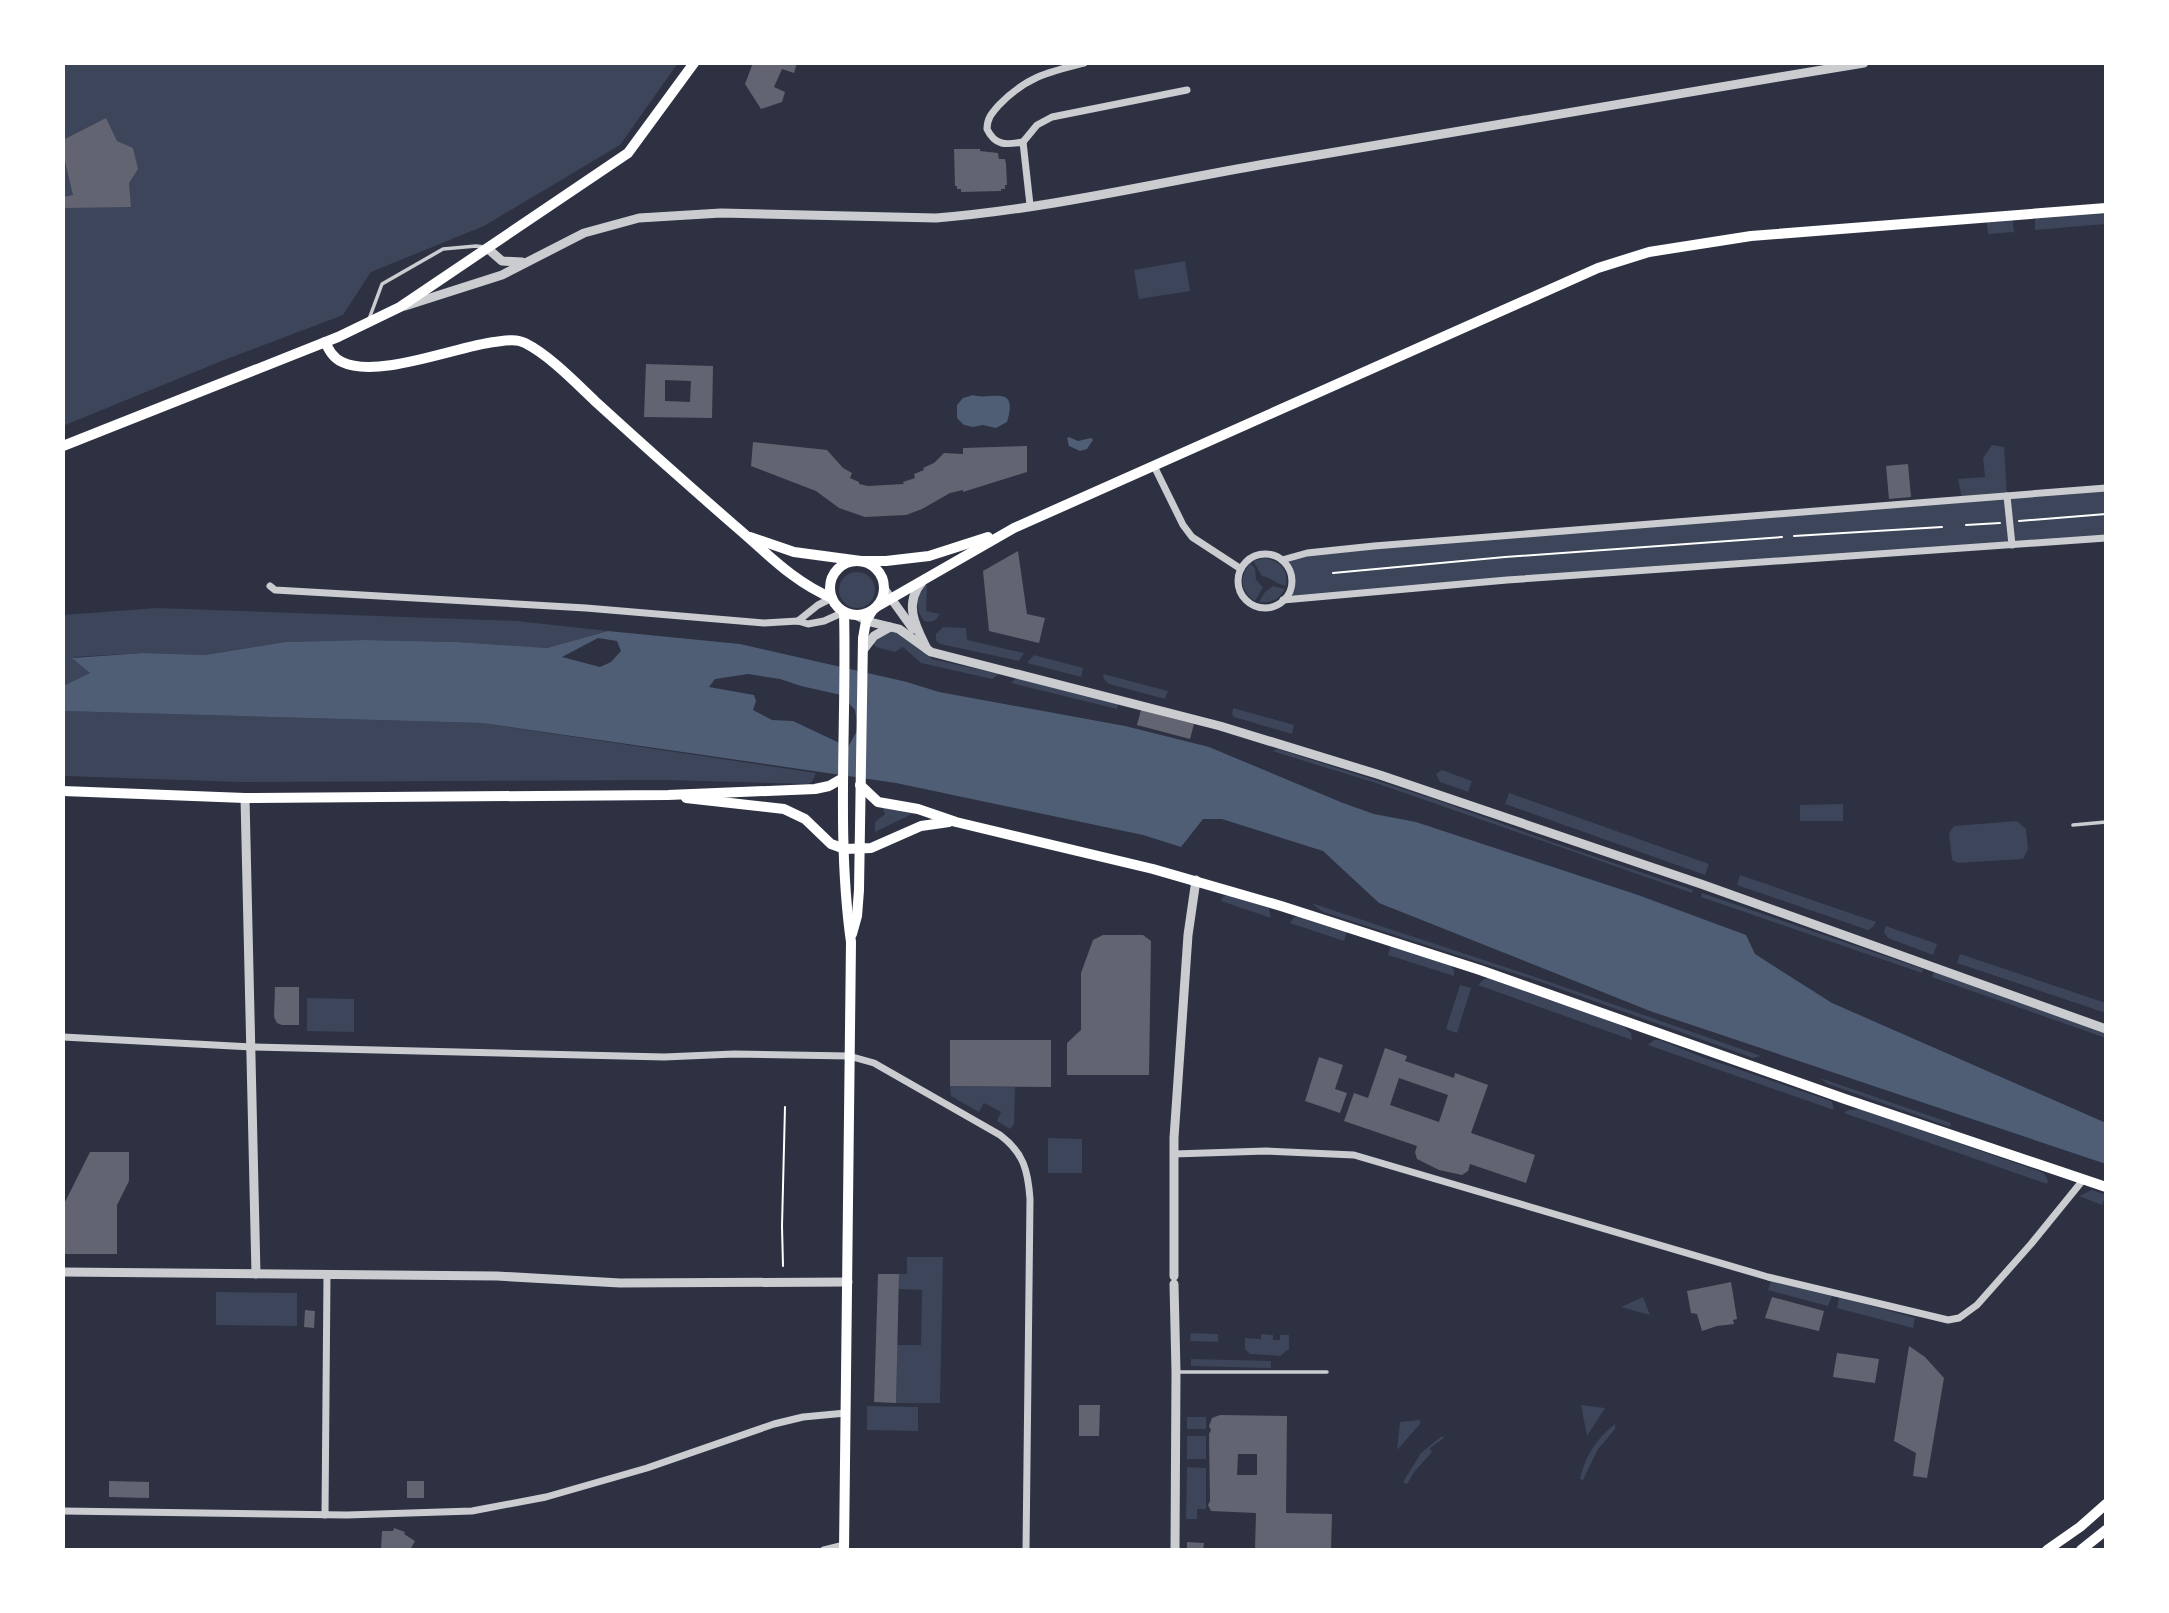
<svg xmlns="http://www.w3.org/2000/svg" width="2169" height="1613" font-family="'Source Sans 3',sans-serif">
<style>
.green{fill:#3c4559}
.water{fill:#4f5d75;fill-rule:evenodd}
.building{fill:#626471;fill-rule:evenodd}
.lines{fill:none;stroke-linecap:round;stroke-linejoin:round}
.path{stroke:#fff;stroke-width:2}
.service{stroke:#caccd0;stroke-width:3.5}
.minor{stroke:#caccd0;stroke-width:7}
.tertiary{stroke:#caccd0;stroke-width:9}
.secondary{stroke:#fff;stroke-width:10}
.primary{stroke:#fff;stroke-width:10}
</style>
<rect width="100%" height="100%" fill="#2d3142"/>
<g class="green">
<polygon points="63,63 678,63 620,145 484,226 371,272 343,315 219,362 63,426"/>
<polygon points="2106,208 2106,224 2035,230 2035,213"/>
<polygon points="2012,215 2014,232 1988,234 1986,217"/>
<polygon points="1185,261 1190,291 1139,299 1134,270"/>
<path d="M1992 445 2004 447 2007 496 2106 488V538L1283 600C1294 586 1293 573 1282 560L1307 553 1962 499 1958 479 1985 477 1983 458Z"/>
<path d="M1265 558C1280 561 1289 570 1286 586 1273 583 1273 578 1262 576L1253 561Z"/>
<path d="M1250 563 1255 568 1256 580 1263 587 1255 601C1240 591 1239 577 1250 563Z"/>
<circle cx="857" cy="590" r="18"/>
<path d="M922 584 927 585 926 611 940 614C936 621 932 623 924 621 915 609 916 598 922 584Z"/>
<path d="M1273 586 1285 589C1279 599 1271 604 1259 602L1265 592Z"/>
<polygon points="157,608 517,621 608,631 547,648 458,642 364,640 285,642 205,655 143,653 73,657 90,673 63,686 63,615"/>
<polygon points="943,627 966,628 967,640 1024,653 1019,661 940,644 936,640 936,634"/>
<polygon points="889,630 911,639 932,659 999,674 992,679 921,663 903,647 895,652 876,647 872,642"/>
<polygon points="1034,655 1083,668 1081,677 1027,663"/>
<polygon points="1103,674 1168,691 1165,699 1109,684 1104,679"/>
<polygon points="1016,678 1118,704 1117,709 1011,683"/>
<polygon points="1233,708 1294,725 1292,734 1234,717 1232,714"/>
<polygon points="63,711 482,723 816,773 812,782 807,784 667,780 241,782 63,776"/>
<polygon points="1278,749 1440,801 1549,841 1693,890 1692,893 1376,783 1272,751"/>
<polygon points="1442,770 1472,781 1468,792 1440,782 1436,774"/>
<polygon points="1509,793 1709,864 1705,875 1505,804"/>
<polygon points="1843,804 1843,821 1800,821 1800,805"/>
<polygon points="882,807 914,813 875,832 875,822 885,814"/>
<polygon points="2017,821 2026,829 2028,849 2023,859 1958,863 1952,860 1949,833 1954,826"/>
<polygon points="1740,875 1876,922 1873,927 1868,930 1737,885"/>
<polygon points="1702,893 1923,969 1922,973 1701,897"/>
<polygon points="1229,894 1269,907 1271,918 1221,901 1223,897"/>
<polygon points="1311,903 1538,978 1761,1056 1753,1058 1538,981 1323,912"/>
<polygon points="1301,915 1347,930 1344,941 1290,923 1293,918"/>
<polygon points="1886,926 1937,944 1933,955 1888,938 1884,932"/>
<polygon points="1391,945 1449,964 1454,970 1454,976 1388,955"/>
<polygon points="1960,954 2106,1003 2106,1013 1957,963"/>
<polygon points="1934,972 2106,1033 2106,1038 1932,977"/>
<polygon points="1490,977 1623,1026 1631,1033 1632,1040 1478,985 1484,979"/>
<polygon points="1460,985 1471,988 1457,1033 1446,1029"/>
<polygon points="307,998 354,999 354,1032 307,1031"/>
<polygon points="1654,1040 1660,1040 1702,1057 1828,1100 1832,1102 1834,1110 1648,1045"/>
<polygon points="1820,1078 1951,1123 1950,1127 1828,1084"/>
<polygon points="950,1086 1015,1087 1014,1124 1010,1129 997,1121 1001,1112 984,1103 979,1112 951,1096"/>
<polygon points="1860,1109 2044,1173 2048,1181 2047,1184 1844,1113 1848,1110"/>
<polygon points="1048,1138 1082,1139 1082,1173 1048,1173"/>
<polygon points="2092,1190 2106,1195 2102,1205 2079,1196"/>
<polygon points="907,1257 943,1257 940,1403 896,1403 897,1345 921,1345 922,1290 899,1289 899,1274 907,1274"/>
<polygon points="1771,1281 1832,1296 1828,1306 1768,1290"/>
<polygon points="216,1292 297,1293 297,1326 216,1325"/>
<polygon points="1643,1297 1650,1315 1621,1307"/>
<polygon points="1839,1297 1915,1318 1913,1328 1837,1308"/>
<polygon points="1191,1333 1218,1334 1218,1342 1190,1341"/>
<polygon points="1261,1334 1273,1335 1273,1340 1280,1340 1280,1335 1289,1335 1289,1349 1280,1356 1250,1354 1245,1349 1245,1338 1261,1339"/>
<polygon points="1191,1359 1271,1361 1271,1368 1191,1366"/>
<polygon points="1581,1405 1605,1408 1587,1436"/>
<polygon points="867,1406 918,1407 918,1431 867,1430"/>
<rect x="1187" y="1417" width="19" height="12"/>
<polygon points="1420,1420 1420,1424 1397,1450 1400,1422"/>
<path d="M1615 1424V1429L1598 1449 1583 1480 1580 1479C1585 1456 1596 1439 1615 1424Z"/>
<rect x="1187" y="1436" width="19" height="23"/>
<polygon points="1442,1436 1444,1438 1430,1448 1432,1452 1415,1471 1407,1484 1403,1482 1421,1453"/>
<polygon points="1187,1467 1206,1468 1206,1509 1197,1509 1197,1519 1186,1519"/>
</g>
<g class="water">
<path d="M973 395C990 401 1019 383 1007 422L996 428 983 425 973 427 964 425 957 418V405L963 398Z"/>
<polygon points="1069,437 1078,441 1091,438 1093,440 1087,449 1080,451 1069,446 1067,438"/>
<path d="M608 631 740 644 907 682 939 692 1125 726 1209 747 1343 803 1374 814 1416 822 1638 895 1746 935 1755 954 1832 1003 2106 1123V1164L1650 1011 1379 903 1323 851 1222 819H1203L1181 847 1143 835 896 783 482 723 63 711V686L90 673 72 658 143 653 205 655 285 642 364 640 458 642 547 648ZM598 638 617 641 621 651 611 662 600 667 562 657ZM748 674 780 679 801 686 841 695 855 710 858 729 848 747 793 721 772 720 753 710 756 701 754 695 709 687 715 679Z"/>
</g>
<g class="building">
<polygon points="753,63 797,63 794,73 782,69 774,87 785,92 782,102 761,109 745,84"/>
<polygon points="106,118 117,141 133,148 138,169 129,183 131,207 63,208 63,197 73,195 63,153 63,140"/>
<polygon points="954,149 980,149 980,151 998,153 999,159 1005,159 1006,164 1007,185 1005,185 1005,189 1001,189 1001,191 961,192 961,189 957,189 957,186 955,186"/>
<path d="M646 364 713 366 712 418 644 417ZM665 380 691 381 690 402 665 401Z"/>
<polygon points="753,442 827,450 843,468 852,473 850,478 859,482 859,484 868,486 904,484 903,482 915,478 914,474 924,470 923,468 934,463 944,453 963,454 963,448 1027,446 1027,472 963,492 963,490 950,493 922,509 906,515 865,517 839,508 816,491 751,466"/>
<polygon points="1908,464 1911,497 1889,499 1886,466"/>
<polygon points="1018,551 1027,614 1045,618 1039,643 989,631 983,571"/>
<polygon points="1141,710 1194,724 1190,739 1137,725"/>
<polygon points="1103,935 1143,935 1151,941 1149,1075 1067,1075 1067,1043 1081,1030 1081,973 1093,940"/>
<polygon points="275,987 299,987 299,1025 282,1025 277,1023 274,1017"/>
<polygon points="950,1040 1051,1040 1051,1087 950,1086"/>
<path d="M1385 1048 1407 1056 1405 1061 1454 1078 1455 1073 1488 1085 1471 1133 1535 1155 1526 1183 1470 1164 1468 1171 1462 1175 1439 1170 1417 1159 1415 1152 1417 1146 1344 1121 1354 1093 1368 1098ZM1399 1078 1448 1095 1439 1122 1390 1105Z"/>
<polygon points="1319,1057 1343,1065 1335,1089 1347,1093 1340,1113 1305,1101"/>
<polygon points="90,1152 129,1152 129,1181 117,1205 117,1254 63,1254 63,1206"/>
<polygon points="878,1274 899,1274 896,1403 874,1402"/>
<polygon points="1731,1282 1737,1319 1733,1320 1734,1324 1717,1326 1702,1331 1697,1314 1691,1313 1687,1291"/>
<polygon points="1772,1297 1824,1311 1819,1331 1765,1318"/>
<polygon points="305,1310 315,1311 314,1328 304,1327"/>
<polygon points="1909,1346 1925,1357 1944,1378 1927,1478 1913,1476 1916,1453 1894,1441"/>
<polygon points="1837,1353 1879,1359 1875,1383 1833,1377"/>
<polygon points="1079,1405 1100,1405 1099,1436 1079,1436"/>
<path d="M1220 1415 1287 1416 1286 1513 1332 1514 1331 1550H1255L1256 1513 1211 1511 1208 1505 1210 1501 1209 1434 1211 1430 1209 1426 1212 1418ZM1238 1454H1257V1475H1237Z"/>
<polygon points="109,1481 149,1482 149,1498 109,1497"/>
<rect x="407" y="1481" width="17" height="17"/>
<polygon points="394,1528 405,1532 404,1534 415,1541 410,1550 381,1550 382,1531 393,1531"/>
<polygon points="1187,1542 1204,1543 1203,1550 1187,1550"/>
</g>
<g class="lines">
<g class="path">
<polyline points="2019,521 2106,514"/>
<polyline points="1966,525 2000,523"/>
<polyline points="1794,536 1942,527"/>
<polyline points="1333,573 1505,557 1782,537"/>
<polyline points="783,1266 782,1226 785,1107"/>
</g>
<g class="service">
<polyline points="369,319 382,284 443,249 476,246 485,247"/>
<polyline points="2073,825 2106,822"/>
<polyline points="1179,1372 1327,1372"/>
</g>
<g class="minor">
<path d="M1023 142C1006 145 995 146 987 129 987 118 992 113 999 105 1026 77 1048 72 1084 63"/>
<polyline points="1030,205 1023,142 1037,125 1052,117 1187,90"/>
<polyline points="1154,466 1183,525 1192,537 1241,569"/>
<polyline points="2007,496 2012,545"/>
<circle cx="1265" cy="581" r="27"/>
<polyline points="1282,560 1307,553 1374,546 2106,488"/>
<polyline points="270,586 275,590 586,608 764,623 798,621 808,624 824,621 844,612"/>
<polyline points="1283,600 1507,580 2106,538"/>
<polyline points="853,615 866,621"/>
<polyline points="798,621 818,605 832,598"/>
<path d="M63 1037 252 1047 664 1057 734 1054 849 1056 874 1063 1000 1135C1024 1153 1028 1171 1030 1199L1026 1550"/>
<polyline points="1174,1154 1266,1151 1354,1155 1768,1277 1948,1320 1959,1318 1977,1305 2031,1244 2083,1180"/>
<polyline points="63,1511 347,1515 472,1511 546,1497 647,1468 774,1424 803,1417 846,1413"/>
<polyline points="325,1515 327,1275"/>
<polyline points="824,1550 844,1545"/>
</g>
<g class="tertiary">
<polyline points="487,248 502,261 522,262"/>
<path d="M405 306 502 275 584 233 639 218 721 213 936 218C1047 209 1156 183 1265 164 1464 130 1664 96 1864 63"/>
<path d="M922 582C903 604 916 627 927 649"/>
<polyline points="885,590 913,629"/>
<polyline points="866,621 899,629 931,652 1220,726 1380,775 1701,884 2106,1029"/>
<polyline points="864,649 874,636 890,627"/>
<polyline points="245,798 256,1274"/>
<polyline points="63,1272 497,1276 620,1283 848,1282"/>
<polyline points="1174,1276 1174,1138 1188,935 1196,880"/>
<polyline points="1174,1284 1176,1372 1175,1550"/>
</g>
<g class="secondary">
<path d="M325 342C329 350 333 358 342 362 377 379 455 347 494 342 504 341 515 338 525 343 549 355 575 382 595 401 641 443 687 484 734 525 766 552 793 582 832 598"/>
<polyline points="750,537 794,552 861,561 886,561 929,556 988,537"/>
<circle cx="857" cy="588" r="27"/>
<polyline points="878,606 1014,528 1598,268 1649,252 1751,236 2106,208"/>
<path d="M844 612C847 720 836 835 851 942L844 1550"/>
<polyline points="860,785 878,802 918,809 956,822 1153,869 1281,906 1480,970 1845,1099 2106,1187"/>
<polyline points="63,791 245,798 668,795 815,789 829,786 843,778"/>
<polyline points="686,798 784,809 805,819 831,844 845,849 871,848 921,826 949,822"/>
<polyline points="852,934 857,916 859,890 863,638 866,621 872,611"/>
</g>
<g class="primary">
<polyline points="63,446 338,337 400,307 628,153 694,63"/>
<polyline points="2047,1550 2080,1527 2106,1504"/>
<polyline points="2081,1550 2106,1530"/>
</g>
</g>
<rect width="2169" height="1613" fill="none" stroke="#ffffff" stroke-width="130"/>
</svg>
